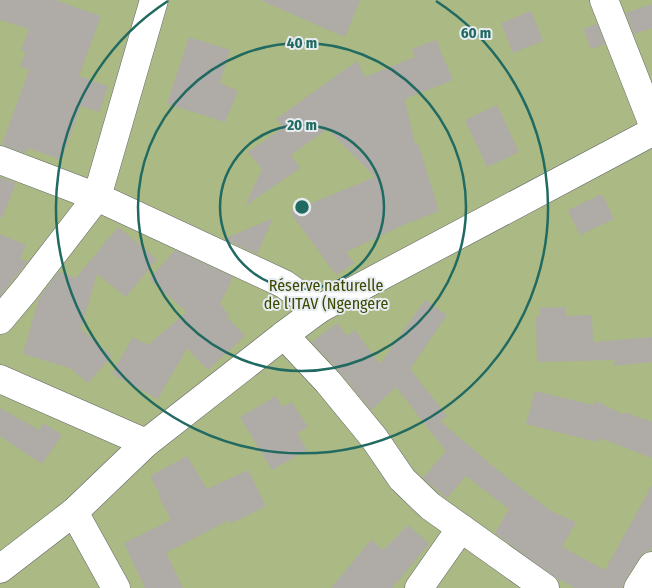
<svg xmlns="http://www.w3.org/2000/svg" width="652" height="588" font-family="'Fira Sans Condensed',sans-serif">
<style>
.green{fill:#abb984}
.building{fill:#afaba6}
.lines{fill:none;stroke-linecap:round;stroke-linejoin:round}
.minor-casing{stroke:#616569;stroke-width:29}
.minor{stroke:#fff;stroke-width:28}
.ring{fill:none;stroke:#216a61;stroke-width:2.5}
.labels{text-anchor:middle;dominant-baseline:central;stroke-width:4;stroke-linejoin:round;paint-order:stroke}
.park-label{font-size:16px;fill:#3b4800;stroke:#e7ecf1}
.centre{fill:#216a61;stroke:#e7ecf1;stroke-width:2.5}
.ring-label{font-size:15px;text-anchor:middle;font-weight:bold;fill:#216a61;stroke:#e7ecf1;stroke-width:4;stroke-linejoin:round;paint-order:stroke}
</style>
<rect width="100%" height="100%" fill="#dadfe4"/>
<rect class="green" x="0" y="0" width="652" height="588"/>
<g class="building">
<polygon points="0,0 55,0 101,16 79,76 108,86 99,112 81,106 61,160 28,148 26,153 2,145 29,70 20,66 26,52 21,50 29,29 0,20"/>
<polygon points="260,0 360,0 345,37"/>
<polygon points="652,4 652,28 634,34 626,13"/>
<polygon points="531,11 543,41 513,53 501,23"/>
<polygon points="597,24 605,44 591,49 583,29"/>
<polygon points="189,37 230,50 220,83 238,91 225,122 167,104"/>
<polygon points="436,40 453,80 405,99 415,144 418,143 439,211 412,222 412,221 346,252 354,263 336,275 290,212 375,177 327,129 291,155 300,168 245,206 262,169 248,152 283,128 276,119 357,61 365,77 415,57 412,49"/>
<polygon points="497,105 519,152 487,167 465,120"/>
<polygon points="0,177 16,183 2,218 0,218"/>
<polygon points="602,194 614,219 580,235 568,210"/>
<polygon points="273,218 257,254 224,239"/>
<polygon points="118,227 157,259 126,297 97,274 81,329 112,356 88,383 70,368 23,354 39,298 59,272 76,278"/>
<polygon points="0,234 26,245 20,259 28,261 0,296"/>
<polygon points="175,250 233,277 220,304 229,315 227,317 245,336 208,370 187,348 158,399 112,374 133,337 148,345 187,312 149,279"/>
<polygon points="425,300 447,315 410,369 447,416 440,421 495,468 551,511 576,522 562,547 605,570 652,485 652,547 650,551 644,552 639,558 625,580 622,588 575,588 556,578 495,533 509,509 466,476 447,498 423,478 446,451 396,387 371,410 339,371 312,342 337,323 347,336 355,330 380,364"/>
<polygon points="566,307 566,316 592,315 593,342 652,337 652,362 613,366 615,360 537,362 536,317 539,316 539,308"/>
<polygon points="535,391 593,405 595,401 623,414 624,412 652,422 652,458 600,438 597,442 526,424"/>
<polygon points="276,396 282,407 292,402 308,427 297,433 307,450 272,470 240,417"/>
<polygon points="0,408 39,430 44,423 62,435 42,464 0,436"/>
<polygon points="187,456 207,489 248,470 266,506 230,524 229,520 166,553 183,588 145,588 124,543 171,520 158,495 160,494 150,476"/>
<polygon points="408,525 429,544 392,588 331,588 371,540 383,550"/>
</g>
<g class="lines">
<g class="minor-casing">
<g id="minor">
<polyline points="604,0 652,122"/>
<polyline points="0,160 97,197 284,284 319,309"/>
<polyline points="0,320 26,289 97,197 154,0"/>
<polyline points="284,335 328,382 374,438 402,479 430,506 545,588"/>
<polyline points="0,379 146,443"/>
<polyline points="74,512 116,588"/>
<polyline points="0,569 74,512 146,443 284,335 319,309 652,132"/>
<polyline points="419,588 461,528"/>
<polyline points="638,588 652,566"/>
</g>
</g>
<use href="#minor" class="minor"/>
</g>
<g class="ring">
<circle cx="302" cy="207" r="82"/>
<circle cx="302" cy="207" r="164"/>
<path d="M436 1A246 246 0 1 1 168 1"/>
</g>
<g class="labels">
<g class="park-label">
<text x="326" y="285">Réserve naturelle<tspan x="326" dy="18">de l'ITAV (Ngengere</tspan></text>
</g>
</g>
<circle cx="302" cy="207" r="8" class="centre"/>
<g class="ring-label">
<text x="476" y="38">60 m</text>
<text x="302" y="48">40 m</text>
<text x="302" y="130">20 m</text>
</g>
</svg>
